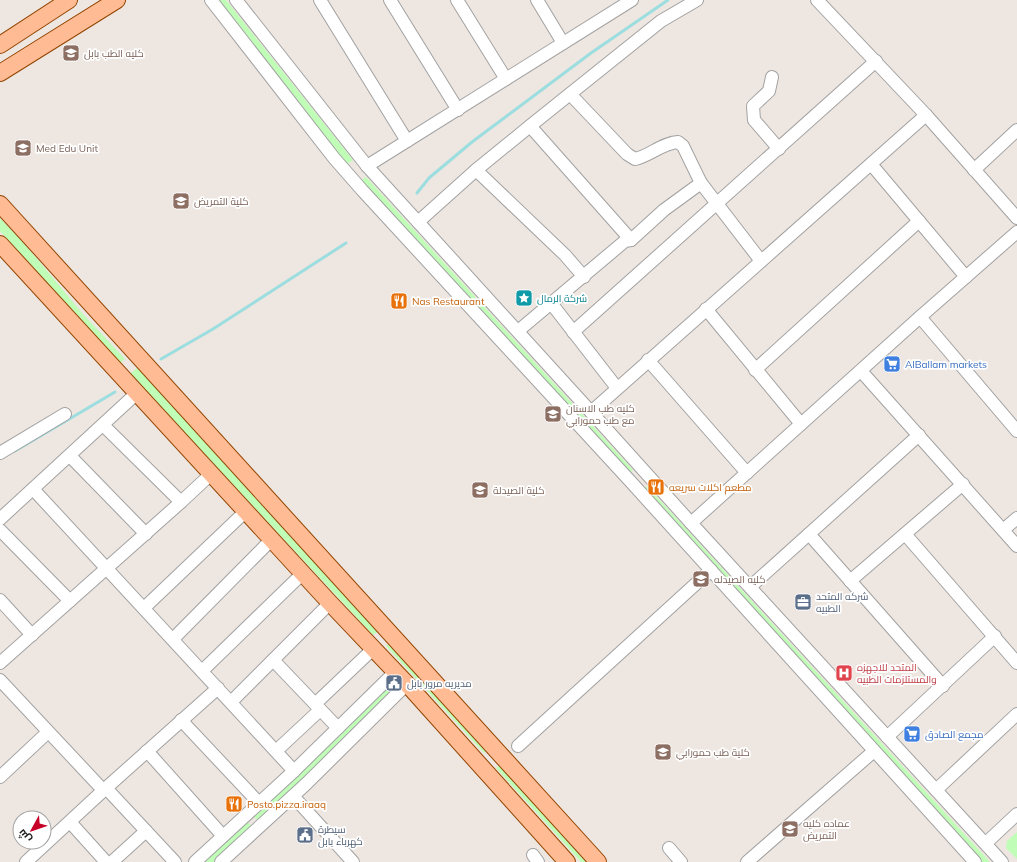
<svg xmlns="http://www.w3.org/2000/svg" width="1017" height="862" font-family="Mulish,Cairo,sans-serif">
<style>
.park{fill:#c0fdb7}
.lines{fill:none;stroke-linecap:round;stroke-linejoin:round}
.stream{stroke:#9cdee0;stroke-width:3}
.minor-casing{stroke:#a2a2a2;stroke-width:14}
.major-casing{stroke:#934500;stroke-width:18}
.minor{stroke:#fff;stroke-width:12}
.major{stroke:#ffbb94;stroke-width:16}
.labels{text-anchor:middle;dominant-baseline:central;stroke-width:3.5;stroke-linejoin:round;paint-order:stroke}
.education-label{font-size:10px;fill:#785e54;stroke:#fff;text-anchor:start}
.culture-label{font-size:10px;fill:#0d838f;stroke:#fff;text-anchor:start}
.food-label{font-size:10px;fill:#c56008;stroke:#fff;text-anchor:start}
.shop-label{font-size:10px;fill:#366cbe;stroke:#fff;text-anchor:start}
.service-label{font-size:10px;fill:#4e5e75;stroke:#fff;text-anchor:start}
.health-label{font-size:10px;fill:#be3a42;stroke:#fff;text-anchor:start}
</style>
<rect width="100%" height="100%" fill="#eee6e0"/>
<g class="park">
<polygon points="216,0 226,0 353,160 345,166"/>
<polygon points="366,177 633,470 628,474 360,181"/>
<polygon points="0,218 22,241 83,314 125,359 119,364 76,318 43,278 0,231"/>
<polygon points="138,367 380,630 373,635 130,374"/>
<polygon points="647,486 990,862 978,862 642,490"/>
<polygon points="392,642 489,749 484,753 386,646"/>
<polygon points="392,682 397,688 258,821 252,815"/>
<polygon points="502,763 591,862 581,862 496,768"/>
<polygon points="246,821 252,826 214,862 202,862"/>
<polygon points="1017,832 1017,859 1006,848 1007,841"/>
</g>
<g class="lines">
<g class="stream">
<polyline points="417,193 429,178 472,142 591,53 668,0"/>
<polyline points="161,359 213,329 346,243"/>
<polyline points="15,451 115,392"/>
</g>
<g class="minor-casing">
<g id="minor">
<polyline points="211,0 334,158 362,190 631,482 975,862"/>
<polyline points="236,0 367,166 591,412 691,523 1002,862"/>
<polyline points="320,0 407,141"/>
<polyline points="390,0 458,110"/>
<polyline points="457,0 506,79"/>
<polyline points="537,0 563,43"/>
<polyline points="817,0 926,115 1017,218"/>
<polyline points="772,77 769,91 753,106 754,120 779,149"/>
<path d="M570 94 627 154 635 159C650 156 662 143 678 142L683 146 701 183 761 261"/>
<polyline points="530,126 631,240"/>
<polyline points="871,164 966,277"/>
<polyline points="367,166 632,0"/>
<polyline points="476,170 565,255 584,277"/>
<polyline points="974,170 1017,130"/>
<polyline points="418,222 476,170 530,126 661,21 697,0"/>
<polyline points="551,303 617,388"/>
<polyline points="706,309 801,424"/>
<polyline points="920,317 1017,431"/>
<polyline points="518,331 625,241 631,240 664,210 701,183"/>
<polyline points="573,332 876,61"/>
<polyline points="648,360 747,473"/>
<polyline points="755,370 919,221"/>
<polyline points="861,371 1017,546"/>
<polyline points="591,412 926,115"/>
<polyline points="103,425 181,502"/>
<polyline points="0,453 65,414"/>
<polyline points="70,456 146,534"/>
<polyline points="33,489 294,771"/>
<polyline points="0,519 137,393"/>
<polyline points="691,523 920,317 1017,232"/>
<polyline points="0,530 70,601"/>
<polyline points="1003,530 1017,518"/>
<polyline points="809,534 943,686"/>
<polyline points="905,534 1017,663"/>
<polyline points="850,581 963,484"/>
<polyline points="750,587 919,435"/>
<polyline points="0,600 32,635"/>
<polyline points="144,608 246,511"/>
<polyline points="173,639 272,539"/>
<polyline points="273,660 338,728"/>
<polyline points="0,663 181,502 211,474"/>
<polyline points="202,671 303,573"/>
<polyline points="0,680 103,790"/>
<polyline points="231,702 330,603"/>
<polyline points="315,704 373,649"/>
<polyline points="181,720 259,803"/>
<polyline points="887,737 995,636"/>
<polyline points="518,746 711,570"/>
<polyline points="147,751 223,836"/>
<polyline points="276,751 320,710"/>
<polyline points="0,777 48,732"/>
<polyline points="106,788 175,862"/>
<polyline points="936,790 1017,714"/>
<polyline points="293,796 353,862"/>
<polyline points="70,822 106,862"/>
<polyline points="986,843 1017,814"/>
<polyline points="669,848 681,862"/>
<polyline points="533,855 538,862"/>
<polyline points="26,862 106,788 218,688"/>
<polyline points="112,862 146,831"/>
<polyline points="195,862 294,771 395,672"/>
<polyline points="221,862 306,784 407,684"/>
<polyline points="747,862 874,751"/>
</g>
</g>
<g class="major-casing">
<g id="major">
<polyline points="0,45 69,0"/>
<polyline points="0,73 117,0"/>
<polyline points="0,204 598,862"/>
<polyline points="0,244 330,603 407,684 567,862"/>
</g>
</g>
<use href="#minor" class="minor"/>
<use href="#major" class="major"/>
</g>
<defs>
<g id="university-square" transform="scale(0.9)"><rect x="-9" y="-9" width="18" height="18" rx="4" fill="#8d6e63" stroke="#fff"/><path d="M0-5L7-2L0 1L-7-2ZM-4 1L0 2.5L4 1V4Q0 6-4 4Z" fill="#fff"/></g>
<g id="sight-square" transform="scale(0.9)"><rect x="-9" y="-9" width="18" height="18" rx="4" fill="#0f9aa8" stroke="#fff"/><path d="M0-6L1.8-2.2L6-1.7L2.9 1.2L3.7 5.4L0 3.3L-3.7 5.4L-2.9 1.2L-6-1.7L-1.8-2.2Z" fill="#fff"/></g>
<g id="restaurant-square" transform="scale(0.9)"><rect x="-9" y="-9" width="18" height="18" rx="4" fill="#e8710a" stroke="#fff"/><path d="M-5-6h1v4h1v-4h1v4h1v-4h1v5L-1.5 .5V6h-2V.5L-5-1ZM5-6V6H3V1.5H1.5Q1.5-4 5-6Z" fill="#fff"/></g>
<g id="supermarket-square" transform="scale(0.9)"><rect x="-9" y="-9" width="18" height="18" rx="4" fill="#3f7fe0" stroke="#fff"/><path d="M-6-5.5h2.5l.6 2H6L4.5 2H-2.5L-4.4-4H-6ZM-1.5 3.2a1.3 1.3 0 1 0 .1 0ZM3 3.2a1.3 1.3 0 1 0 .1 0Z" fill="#fff"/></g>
<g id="office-square" transform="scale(0.9)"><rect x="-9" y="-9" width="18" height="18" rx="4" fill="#5c6f8a" stroke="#fff"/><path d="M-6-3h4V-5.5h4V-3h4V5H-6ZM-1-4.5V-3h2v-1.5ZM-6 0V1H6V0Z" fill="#fff"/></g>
<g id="hospital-square" transform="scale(0.9)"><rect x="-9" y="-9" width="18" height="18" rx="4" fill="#e0444e" stroke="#fff"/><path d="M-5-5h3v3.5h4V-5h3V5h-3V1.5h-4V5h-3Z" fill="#fff"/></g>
<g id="civic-square" transform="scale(0.9)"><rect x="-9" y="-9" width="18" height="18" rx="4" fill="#5c6f8a" stroke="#fff"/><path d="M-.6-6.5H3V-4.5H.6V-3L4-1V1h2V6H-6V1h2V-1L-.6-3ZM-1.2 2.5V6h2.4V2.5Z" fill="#fff"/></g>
</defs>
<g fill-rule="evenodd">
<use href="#university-square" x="71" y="53"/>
<use href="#university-square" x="23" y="148"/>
<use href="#university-square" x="181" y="201"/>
<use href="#sight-square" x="524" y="298"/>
<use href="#restaurant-square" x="399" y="301"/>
<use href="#supermarket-square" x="892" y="364"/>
<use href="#university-square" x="553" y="414"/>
<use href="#restaurant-square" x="656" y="487"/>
<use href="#university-square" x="480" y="490"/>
<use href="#university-square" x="701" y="579"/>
<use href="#office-square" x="803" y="602"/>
<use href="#hospital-square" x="844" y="673"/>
<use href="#civic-square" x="394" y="683"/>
<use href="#supermarket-square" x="912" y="734"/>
<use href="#university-square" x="663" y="752"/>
<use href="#restaurant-square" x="234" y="804"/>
<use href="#university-square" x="790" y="829"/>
<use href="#civic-square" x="305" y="835"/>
</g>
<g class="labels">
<g class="education-label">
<text x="84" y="53">كليه الطب بابل</text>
<text x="36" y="148">Med Edu Unit</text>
<text x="194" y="201">كلية التمريض</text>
<text x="566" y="408">كليه طب الاسنان<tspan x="566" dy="12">مع طب حمورابي</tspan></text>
<text x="493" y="490">كلية الصيدلة</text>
<text x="714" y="579">كليه الصيدله</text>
<text x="676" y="752">كلية طب حمورابي</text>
<text x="803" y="823">عماده كليه<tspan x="803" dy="12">التمريض</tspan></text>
</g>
<g class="culture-label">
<text x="537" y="298">شركة الرمال</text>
</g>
<g class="food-label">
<text x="412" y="301">Nas Restaurant</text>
<text x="669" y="487">مطعم اكلات سريعه</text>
<text x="247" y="804">Posto.pizza.iraaq</text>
</g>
<g class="shop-label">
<text x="905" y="364">AlBallam markets</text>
<text x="925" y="734">مجمع الصادق</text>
</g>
<g class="service-label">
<text x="816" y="596">شركه المتحد<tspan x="816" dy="12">الطبيه</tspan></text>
<text x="407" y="683">مديريه مرور بابل</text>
<text x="318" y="829">سيطرة<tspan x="318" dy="12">كهرباء بابل</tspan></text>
</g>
<g class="health-label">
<text x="857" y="667">المتحد للاجهزه<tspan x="857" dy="12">والمستلزمات الطبيه</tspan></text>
</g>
</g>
<g transform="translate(32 830) rotate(230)"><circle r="19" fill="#ffffff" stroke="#a4a4a4"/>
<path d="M0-3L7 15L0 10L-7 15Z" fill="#c70028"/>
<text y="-6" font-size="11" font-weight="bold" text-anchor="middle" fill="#1b1b1b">ش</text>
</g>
</svg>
